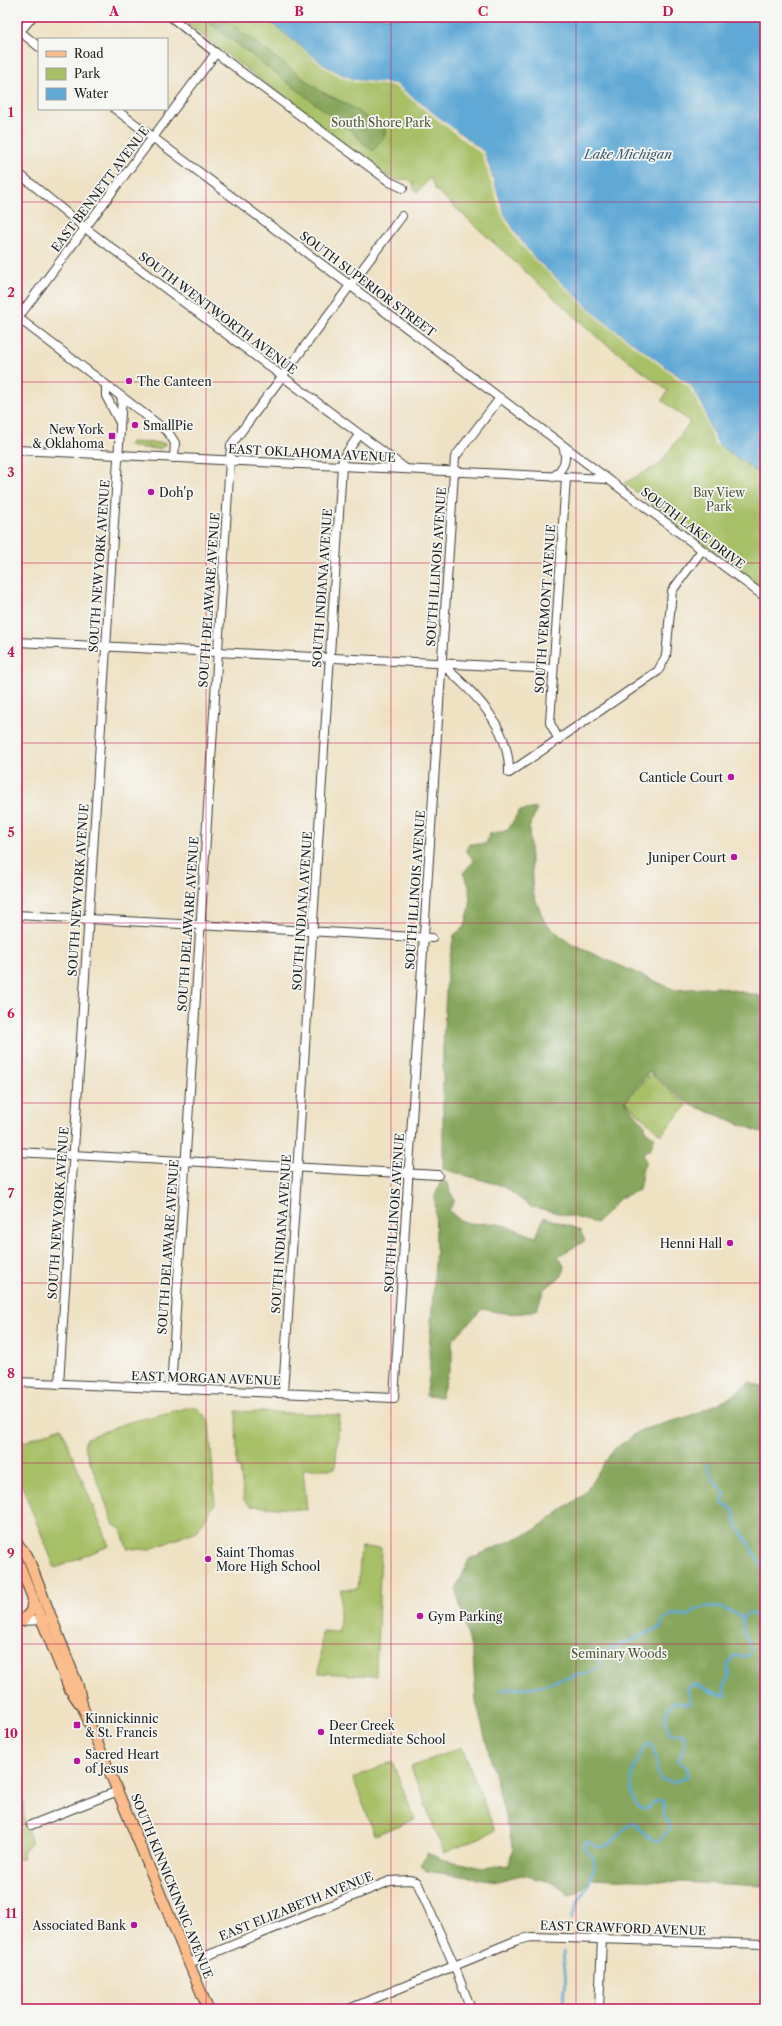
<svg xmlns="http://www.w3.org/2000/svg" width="782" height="2026" font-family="'Libre Caslon Text',serif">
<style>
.green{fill:#a7c066;stroke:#626e41}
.forest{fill:#85a65b;stroke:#50613c}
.water{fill:#5ea9d6;stroke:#3d6279}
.pier{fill:#efe1c3}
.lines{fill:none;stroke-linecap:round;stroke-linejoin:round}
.stream{stroke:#5ea9d6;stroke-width:2.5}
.minor-casing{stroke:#3c3a35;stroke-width:10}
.major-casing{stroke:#3c3a35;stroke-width:12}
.minor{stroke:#fff;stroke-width:8}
.major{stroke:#f9bc8a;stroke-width:10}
.grid{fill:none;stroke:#c2185b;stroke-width:1;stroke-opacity:0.55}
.poi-dot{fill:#b5179e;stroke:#f6f6f2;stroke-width:1.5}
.labels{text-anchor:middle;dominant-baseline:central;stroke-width:3.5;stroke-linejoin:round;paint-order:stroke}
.park-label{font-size:12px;fill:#4d5536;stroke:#f6f6f2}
.street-label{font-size:12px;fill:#1c1c1c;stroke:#f6f6f2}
.poi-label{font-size:12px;fill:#1c1c1c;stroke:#f6f6f2;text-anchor:start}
.water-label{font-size:13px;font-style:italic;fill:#3a5b70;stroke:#f6f6f2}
.neatline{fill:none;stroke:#c2185b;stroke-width:1.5}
.grid-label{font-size:13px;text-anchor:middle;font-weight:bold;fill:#c2185b}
</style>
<rect width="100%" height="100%" fill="#f6f6f2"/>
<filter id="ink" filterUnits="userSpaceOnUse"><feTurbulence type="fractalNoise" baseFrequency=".025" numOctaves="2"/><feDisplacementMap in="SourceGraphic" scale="8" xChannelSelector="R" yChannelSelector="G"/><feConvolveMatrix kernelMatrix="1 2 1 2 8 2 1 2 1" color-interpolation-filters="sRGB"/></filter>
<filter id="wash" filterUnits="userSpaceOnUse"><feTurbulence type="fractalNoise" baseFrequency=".012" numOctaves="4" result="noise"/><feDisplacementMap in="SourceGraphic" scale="16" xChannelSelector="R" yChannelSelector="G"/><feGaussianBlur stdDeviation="0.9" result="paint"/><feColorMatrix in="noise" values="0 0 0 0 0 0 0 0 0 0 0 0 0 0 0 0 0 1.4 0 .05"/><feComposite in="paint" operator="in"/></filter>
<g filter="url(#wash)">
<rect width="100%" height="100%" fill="#efe1c3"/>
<g class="green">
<polygon points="178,17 264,17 325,66 395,84 484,152 690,385 749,466 765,480 765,590 624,483 659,465 690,422 662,400 668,391 597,337 435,189 430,177 418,192 414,189 413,183 408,179 397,180 387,176"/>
<polygon points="131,442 164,443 166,444 160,449 132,447 129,446"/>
<polygon points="651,1074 687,1105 661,1135 625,1101"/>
<polygon points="195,1406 209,1420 215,1504 197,1531 148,1550 127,1548 121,1529 114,1525 84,1445 87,1438 126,1423"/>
<polygon points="236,1411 340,1415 335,1469 303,1469 307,1510 251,1506 244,1500 240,1468 237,1467"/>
<polygon points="61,1427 109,1546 55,1568 17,1474 17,1445"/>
<polygon points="361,1547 381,1548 376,1676 319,1673 322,1631 339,1632 341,1589 358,1589"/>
<polygon points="462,1747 495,1831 444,1853 411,1767"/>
<polygon points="392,1762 415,1819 375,1835 353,1778"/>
<polygon points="17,1777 22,1791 24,1817 31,1841 31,1844 23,1851 22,1859 17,1859"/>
</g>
<g class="forest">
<polygon points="202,17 222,17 320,91 348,105 385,129 385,135 373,151 366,146 354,133"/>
<polygon points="537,808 529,828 533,893 545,923 571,944 675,990 718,987 765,997 765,1134 689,1104 650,1072 624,1101 645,1125 646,1132 655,1137 650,1150 645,1151 643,1156 646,1161 643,1168 639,1190 620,1198 597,1223 530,1206 503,1186 443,1169 443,1047 447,972 454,935 465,926 470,906 469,886 463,873 474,861 466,850 469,844 486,844 490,834 508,830 519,811"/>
<path d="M441 1180 448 1183 450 1192 455 1200 449 1210C466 1230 477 1221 498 1224 510 1226 524 1233 536 1237L544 1217 580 1230 585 1241 558 1256 564 1266 562 1276 544 1289 537 1309C518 1317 502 1313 482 1309L452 1341V1361L441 1397 426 1396 430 1372 429 1351 436 1249 435 1196Z"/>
<polygon points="750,1382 765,1388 765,1886 591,1878 578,1893 569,1895 555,1883 522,1875 497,1881 426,1871 421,1864 427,1853 441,1859 483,1868 509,1865 513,1848 476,1701 473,1656 456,1590 469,1559 533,1531 583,1495 613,1450 641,1430 690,1416 726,1400"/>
</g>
<polygon class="water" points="264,17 765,17 765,480 749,466 715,442 703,407 690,385 603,321 535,259 518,237 504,214 484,152 395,85 355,80 342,75 325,66"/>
<polygon class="pier" points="262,17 325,66 342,75 355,80 395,84 484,152 504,214 518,237 535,259 603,321 690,385 703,407 709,427 719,447 714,443 701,408 689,387 602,322 534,260 516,238 502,215 482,154 394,86 355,82 341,77 324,67"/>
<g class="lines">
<g class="stream">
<path d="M707 1464C709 1476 717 1486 726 1494L723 1496V1504L729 1506 732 1509 737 1525 765 1571"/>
<path d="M500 1690 541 1686 564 1678 584 1674 599 1668 600 1660 604 1652 661 1627 663 1620 674 1614 688 1616C705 1600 725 1607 743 1618"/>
<path d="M571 1919C575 1902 598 1876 594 1861 593 1855 586 1851 584 1845L586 1841C590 1843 594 1846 598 1847 613 1850 621 1826 634 1823L650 1839 659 1841 670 1828 669 1823 662 1814 665 1808 663 1800 654 1801 648 1809C618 1811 635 1747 650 1744L653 1745C654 1750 656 1755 657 1761 658 1776 656 1779 673 1783L688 1777V1769L679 1762C680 1752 689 1744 681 1734H670C664 1718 662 1713 675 1701L689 1704 691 1701 687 1688 694 1684 725 1697 723 1687 731 1674C725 1667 728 1664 733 1656H748C757 1648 739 1635 743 1618L748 1613 760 1617 765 1622"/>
<path d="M560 2009C569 1987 565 1975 563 1952"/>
</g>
</g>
</g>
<g filter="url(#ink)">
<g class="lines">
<g class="minor-casing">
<g id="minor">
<polyline points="171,17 216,53 390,182 403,188"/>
<polyline points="17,29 39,47"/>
<polyline points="18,34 32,17"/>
<polyline points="115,109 765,597"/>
<polyline points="17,172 85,228 406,469"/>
<polyline points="17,317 168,432 175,443 174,458"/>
<polyline points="17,319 216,53"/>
<polyline points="106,385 106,396 119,421"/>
<polyline points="17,450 606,479"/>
<path d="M553 477C564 468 568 460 563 446"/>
<polyline points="17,642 553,669"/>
<path d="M442 664C475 694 510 726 509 773L658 671 666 656 672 591 702 550"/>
<polyline points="559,740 550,723 566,478"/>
<polyline points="17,915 432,938"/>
<polyline points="17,1152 438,1175"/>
<polyline points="17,1382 394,1398 455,457 500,398"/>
<polyline points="59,1384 122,397"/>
<polyline points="171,1389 231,445 402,216"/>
<polyline points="283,1393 342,466 343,458 359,435"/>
<polyline points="17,1621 46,1620"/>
<polyline points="31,1825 118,1791"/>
<polyline points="189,1963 390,1881 410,1880 417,1882 454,1965 471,2009"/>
<polyline points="349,2009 515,1941 531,1937 765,1944"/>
<polyline points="599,2009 602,1938"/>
</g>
</g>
<g class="major-casing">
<g id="major">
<polyline points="17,1543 27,1555 78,1686 83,1708 208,2009"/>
<polyline points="17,1559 69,1688 80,1704"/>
<polyline points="22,1621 31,1611 33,1598"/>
</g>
</g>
<use href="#minor" class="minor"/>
<use href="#major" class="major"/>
</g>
</g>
<path class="grid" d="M206 17V2009M391 17V2009M576 17V2009M17 202H765M17 382H765M17 563H765M17 743H765M17 923H765M17 1103H765M17 1283H765M17 1463H765M17 1644H765M17 1824H765"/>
<g class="poi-dot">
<circle cx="129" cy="381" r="4"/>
<circle cx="135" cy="425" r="4"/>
<rect x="108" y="432" width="8" height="8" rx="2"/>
<circle cx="151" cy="492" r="4"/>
<circle cx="731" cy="777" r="4"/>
<circle cx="734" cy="857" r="4"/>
<circle cx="730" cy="1243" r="4"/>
<circle cx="208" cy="1559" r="4"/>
<circle cx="420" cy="1616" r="4"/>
<rect x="73" y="1721" width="8" height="8" rx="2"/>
<circle cx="321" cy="1732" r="4"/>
<circle cx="77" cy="1761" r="4"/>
<circle cx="134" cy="1925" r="4"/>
</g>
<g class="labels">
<g class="park-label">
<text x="381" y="122">South Shore Park</text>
<text x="719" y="492">Bay View<tspan x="719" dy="14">Park</tspan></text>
<text x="619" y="1653">Seminary Woods</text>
</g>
<g class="street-label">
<text transform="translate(100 189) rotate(-53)">EAST BENNETT AVENUE</text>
<text transform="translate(368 284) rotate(37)">SOUTH SUPERIOR STREET</text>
<text transform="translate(218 313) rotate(37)">SOUTH WENTWORTH AVENUE</text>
<text transform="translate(312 453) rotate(3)">EAST OKLAHOMA AVENUE</text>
<text transform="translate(693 528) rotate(37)">SOUTH LAKE DRIVE</text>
<text transform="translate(99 566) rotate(-86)">SOUTH NEW YORK AVENUE</text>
<text transform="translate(436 567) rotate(-86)">SOUTH ILLINOIS AVENUE</text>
<text transform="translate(322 588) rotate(-86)">SOUTH INDIANA AVENUE</text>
<text transform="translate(209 600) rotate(-86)">SOUTH DELAWARE AVENUE</text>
<text transform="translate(545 609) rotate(-86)">SOUTH VERMONT AVENUE</text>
<text transform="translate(78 890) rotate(-86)">SOUTH NEW YORK AVENUE</text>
<text transform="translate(415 890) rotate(-86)">SOUTH ILLINOIS AVENUE</text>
<text transform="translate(302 911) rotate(-86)">SOUTH INDIANA AVENUE</text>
<text transform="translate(188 924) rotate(-86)">SOUTH DELAWARE AVENUE</text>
<text transform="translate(58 1213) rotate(-86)">SOUTH NEW YORK AVENUE</text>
<text transform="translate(394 1213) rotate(-86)">SOUTH ILLINOIS AVENUE</text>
<text transform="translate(281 1234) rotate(-86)">SOUTH INDIANA AVENUE</text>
<text transform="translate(168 1247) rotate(-86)">SOUTH DELAWARE AVENUE</text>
<text transform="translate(206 1378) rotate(2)">EAST MORGAN AVENUE</text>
<text transform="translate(172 1886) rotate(68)">SOUTH KINNICKINNIC AVENUE</text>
<text transform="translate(296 1906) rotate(-22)">EAST ELIZABETH AVENUE</text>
<text transform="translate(623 1928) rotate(2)">EAST CRAWFORD AVENUE</text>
</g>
<g class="poi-label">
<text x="137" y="381">The Canteen</text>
<text x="143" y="425">SmallPie</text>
<text x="104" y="429" text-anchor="end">New York<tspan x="104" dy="14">&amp; Oklahoma</tspan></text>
<text x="159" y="492">Doh'p</text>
<text x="723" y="777" text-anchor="end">Canticle Court</text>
<text x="726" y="857" text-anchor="end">Juniper Court</text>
<text x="722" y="1243" text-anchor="end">Henni Hall</text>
<text x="216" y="1552">Saint Thomas<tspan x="216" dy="14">More High School</tspan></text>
<text x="428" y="1616">Gym Parking</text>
<text x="85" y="1718">Kinnickinnic<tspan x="85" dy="14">&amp; St. Francis</tspan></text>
<text x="329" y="1725">Deer Creek<tspan x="329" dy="14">Intermediate School</tspan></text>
<text x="85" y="1754">Sacred Heart<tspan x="85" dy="14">of Jesus</tspan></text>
<text x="126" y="1925" text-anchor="end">Associated Bank</text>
</g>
<g class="water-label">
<text x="628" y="154">Lake Michigan</text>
</g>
</g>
<rect width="782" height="2026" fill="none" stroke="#f6f6f2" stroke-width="44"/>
<rect x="38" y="38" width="130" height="72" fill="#f6f6f2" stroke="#9f9f9c"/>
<rect x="46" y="51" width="20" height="6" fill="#f9bc8a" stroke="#9f9f9c"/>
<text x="74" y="58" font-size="12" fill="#1c1c1c">Road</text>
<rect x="46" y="68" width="20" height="12" fill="#a7c066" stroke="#9f9f9c"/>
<text x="74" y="78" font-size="12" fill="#1c1c1c">Park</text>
<rect x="46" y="88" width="20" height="12" fill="#5ea9d6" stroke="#9f9f9c"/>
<text x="74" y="98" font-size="12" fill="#1c1c1c">Water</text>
<rect x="22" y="22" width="738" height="1982" class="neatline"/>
<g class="grid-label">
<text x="114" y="16">A</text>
<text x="299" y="16">B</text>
<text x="483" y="16">C</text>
<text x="668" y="16">D</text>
<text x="11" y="117">1</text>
<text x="11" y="297">2</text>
<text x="11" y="477">3</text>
<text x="11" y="657">4</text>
<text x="11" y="837">5</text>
<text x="11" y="1018">6</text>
<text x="11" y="1198">7</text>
<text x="11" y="1378">8</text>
<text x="11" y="1558">9</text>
<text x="11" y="1738">10</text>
<text x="11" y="1918">11</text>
</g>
</svg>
